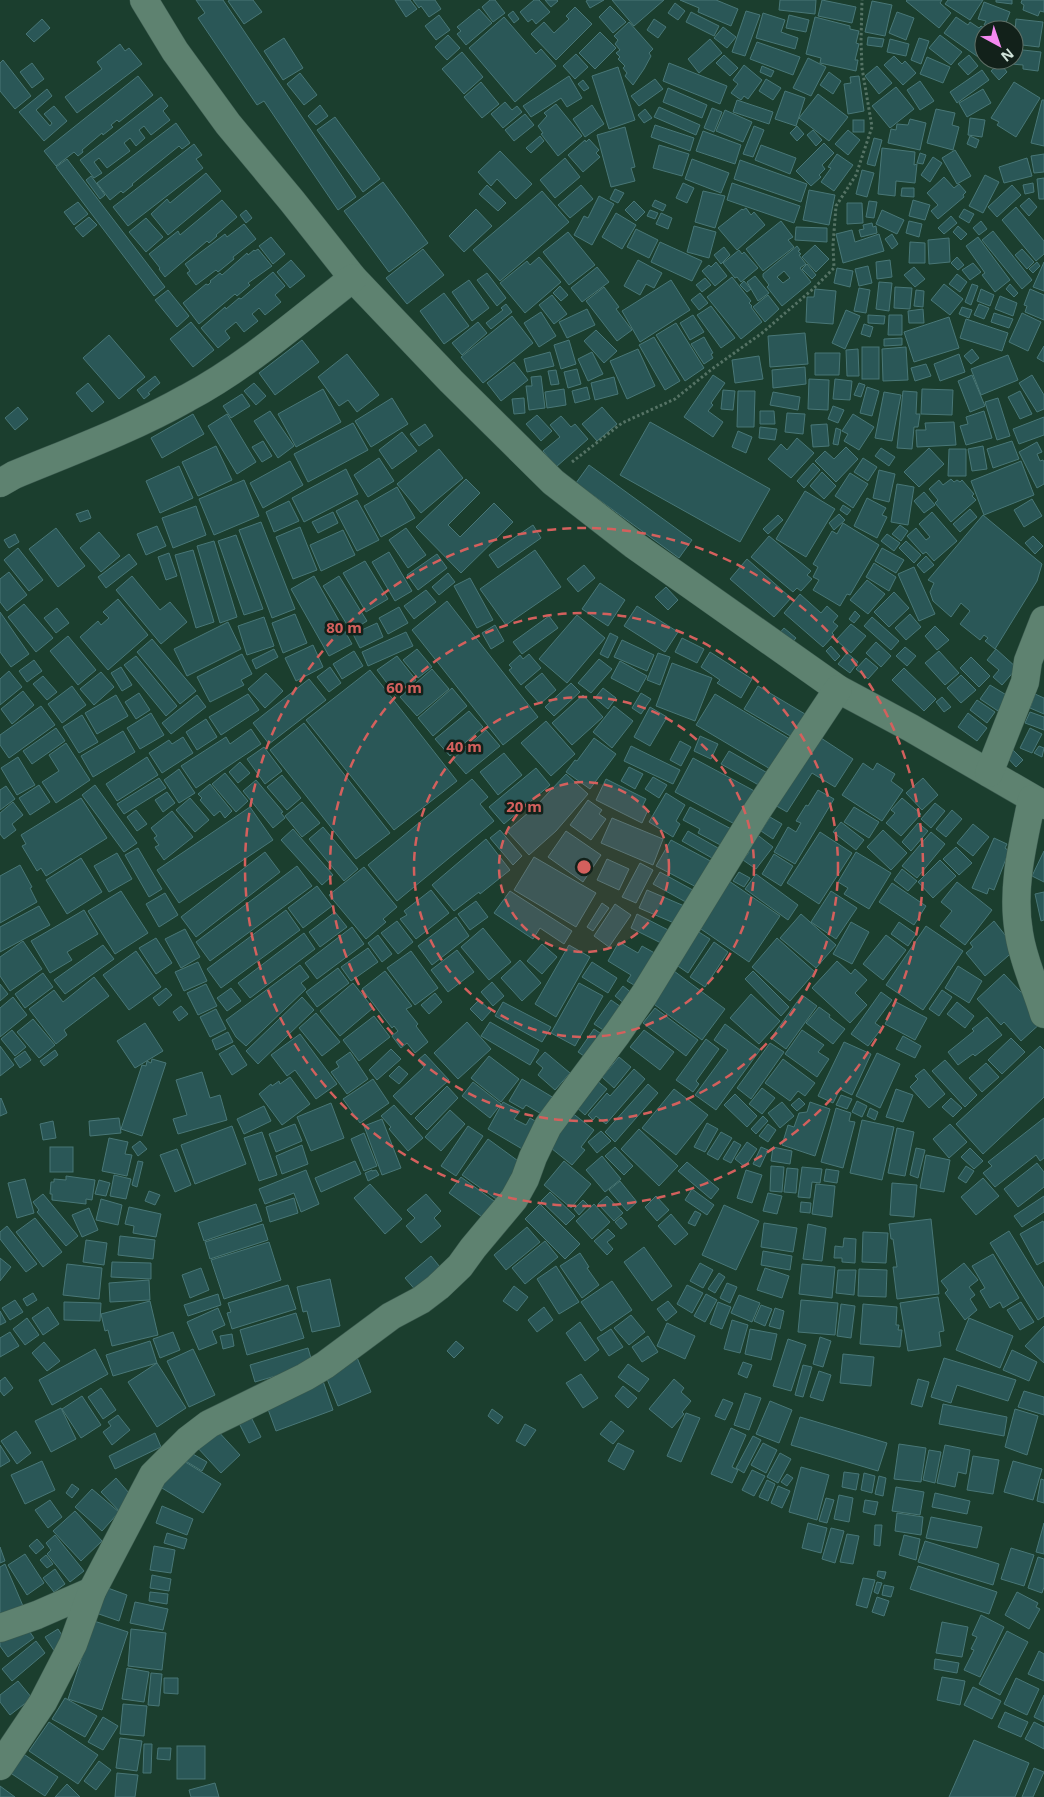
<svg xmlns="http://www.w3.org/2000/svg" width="1044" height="1797" font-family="'Noto Sans',sans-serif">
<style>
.building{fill:#2a5757;stroke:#497777;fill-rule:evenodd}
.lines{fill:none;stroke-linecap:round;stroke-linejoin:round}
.minor-casing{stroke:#3a594d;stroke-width:29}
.path{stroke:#557365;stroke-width:3;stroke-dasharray:2.5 2.5;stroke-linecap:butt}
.minor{stroke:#5e8270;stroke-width:28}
.ring{fill:none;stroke:#d4605d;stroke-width:2.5;stroke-dasharray:9 6}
.centre{fill:#d4605d;stroke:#12211a;stroke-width:2.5}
.ring-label{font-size:15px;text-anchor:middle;font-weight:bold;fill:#d4605d;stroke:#12211a;stroke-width:5;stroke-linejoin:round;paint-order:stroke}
</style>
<rect width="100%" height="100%" fill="#1b3e2e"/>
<g class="building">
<polygon points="196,0 223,0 356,197 338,210 264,101 257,105 198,18 205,13"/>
<polygon points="230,0 253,0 262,12 244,24 228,1"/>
<polygon points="395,0 410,0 417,9 406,17"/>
<polygon points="413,0 435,0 441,9 429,17 421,6 419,8"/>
<polygon points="490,0 495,0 505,13 493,22 482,7"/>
<polygon points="534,0 539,0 550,12 536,24 532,19 528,22 520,12"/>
<polygon points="545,0 557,0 558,1 551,7"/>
<polygon points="588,0 604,0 590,8 586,1"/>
<polygon points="612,0 664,0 634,26"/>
<polygon points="680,0 716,0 738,9 731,26 698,12 699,8"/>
<polygon points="780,0 816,0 815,14 779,10"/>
<polygon points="822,0 856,7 852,23 818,16"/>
<polygon points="907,0 942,0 940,3 951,13 939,28 906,1"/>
<polygon points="948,0 983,0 970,20 945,4"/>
<polygon points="996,0 1012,0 1012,4 996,2"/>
<polygon points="1022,0 1044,0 1044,12 1040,11 1038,16 1023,10 1024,5 1021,3"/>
<polygon points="872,1 892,5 885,36 865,32"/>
<polygon points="984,2 1010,12 1004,28 1000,26 997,30 984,25 986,21 978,19"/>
<polygon points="675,3 685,11 678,20 668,13"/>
<polygon points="610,6 626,22 613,33 599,17"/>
<polygon points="575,7 592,24 556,60 531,34 544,22 554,33 569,19 566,16"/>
<polygon points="479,9 492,23 466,45 457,34 461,31 457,27"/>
<polygon points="513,11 519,19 514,23 508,15"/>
<polygon points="746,11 760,15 745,56 732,52"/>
<polygon points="691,12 719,26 714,36 686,22"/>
<polygon points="897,12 914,18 906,40 889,33"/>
<polygon points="763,13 785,20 781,32 798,38 795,49 756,38"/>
<polygon points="439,15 450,30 436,40 425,26"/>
<polygon points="789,15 809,20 806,32 786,28"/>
<polygon points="504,17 536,54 541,49 556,66 515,102 469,48"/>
<polygon points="815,17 850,26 850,29 859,31 856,43 859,44 855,60 858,60 856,71 820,63 821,58 806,54"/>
<polygon points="956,17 968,25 970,22 979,28 981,26 987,30 984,30 984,55 981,59 944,33"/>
<polygon points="42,19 50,28 34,42 26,34"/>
<polygon points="654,19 666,27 658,38 647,30"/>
<polygon points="1016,19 1043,22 1039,47 1014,44"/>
<polygon points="629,22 653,49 649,53 651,56 644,69 633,85 625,76 627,73 623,68 625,66 618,59 620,57 616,53 620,50 615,44 618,40 614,36"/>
<polygon points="723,27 736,37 727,48 714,38"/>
<polygon points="600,32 616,48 595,69 579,53"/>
<polygon points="448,35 460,48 447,60 435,47"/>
<polygon points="940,35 962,52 951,65 929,48"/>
<polygon points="868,37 884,39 882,47 867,45"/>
<polygon points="284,38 303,68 283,80 264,51"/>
<polygon points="919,38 929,41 921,64 911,60"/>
<polygon points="710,39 722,53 699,73 688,59"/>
<polygon points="890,39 909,44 906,56 887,52"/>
<polygon points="757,42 800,57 793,75 750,59"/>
<polygon points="120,44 125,51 129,48 142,64 77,113 65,97 102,69 97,62"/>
<polygon points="1014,49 1041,52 1038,71 1023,69 1023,65 1011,64 1011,60 1014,60"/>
<polygon points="462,52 483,77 464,94 442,69"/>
<polygon points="576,54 588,67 575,79 563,66"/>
<polygon points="724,55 738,68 730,76 716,63"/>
<polygon points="969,55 978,66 968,75 958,64"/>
<polygon points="894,56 902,64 905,61 916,73 903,85 884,65"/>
<polygon points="927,57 950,67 943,83 920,74"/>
<polygon points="808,58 826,67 811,96 793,88"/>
<polygon points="3,60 31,96 15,109 0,91 0,63"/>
<polygon points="32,63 44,79 32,88 20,72"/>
<polygon points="669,63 727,86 720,104 663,81"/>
<polygon points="1000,63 1007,72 999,80 991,71"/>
<polygon points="744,65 762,80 748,99 744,96 741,100 731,93 738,84 733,80"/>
<polygon points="762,66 774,71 771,77 760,72"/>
<polygon points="877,66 892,83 879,94 865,76"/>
<polygon points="618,67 635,120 609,129 592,76"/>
<polygon points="982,70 989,80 957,103 950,92"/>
<polygon points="829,72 841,81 833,94 820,85"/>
<polygon points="300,73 317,95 304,105 287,84"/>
<polygon points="138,76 153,95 119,122 117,120 111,125 113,127 103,135 102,133 82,150 83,152 78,156 74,152 56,166 44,151"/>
<polygon points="569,76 582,98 567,107 561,98 531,117 523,106"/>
<polygon points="859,76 864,111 848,114 844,84 851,83 850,77"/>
<polygon points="655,79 663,89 639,106 631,96"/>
<polygon points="766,79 781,88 773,100 759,91"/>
<polygon points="583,80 589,88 584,91 578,84"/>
<polygon points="920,81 934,101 920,110 907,90"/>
<polygon points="481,82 499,104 482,118 464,97"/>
<polygon points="1014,82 1040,98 1016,137 997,125 999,122 991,118"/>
<polygon points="896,87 914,109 890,128 872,106"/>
<polygon points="668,88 707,105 702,118 663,102"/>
<polygon points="47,89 52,96 36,110 50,126 52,123 44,114 54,106 67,121 44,141 19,112"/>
<polygon points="983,89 991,103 967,117 959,103"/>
<polygon points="785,91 805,98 796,126 775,119"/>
<polygon points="818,94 848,117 829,141 799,118"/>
<polygon points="161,97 168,106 163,111 170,120 151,135 144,126 139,130 145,138 136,146 130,138 124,143 130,151 107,168 99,158 94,162 102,173 94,178 80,160"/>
<polygon points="737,100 773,112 769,124 733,112"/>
<polygon points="1042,100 1044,100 1044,146 1031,143"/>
<polygon points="505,102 512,110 517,106 522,112 503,128 491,114"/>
<polygon points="556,104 582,136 558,156 541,134 543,133 538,126 547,116 544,113"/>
<polygon points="320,105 328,116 316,125 308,116"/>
<polygon points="592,105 604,124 585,137 573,119"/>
<polygon points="659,107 700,125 696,135 654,117"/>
<polygon points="712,108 722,112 714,132 704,128"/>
<polygon points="645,109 652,118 644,123 638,115"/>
<polygon points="936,109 955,113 952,125 959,127 953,150 927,143"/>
<polygon points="725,110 752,122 743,142 716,131"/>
<polygon points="525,114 534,125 514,141 505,130"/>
<polygon points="335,117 380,179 363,192 317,130"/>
<polygon points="970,118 985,120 982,137 968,135"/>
<polygon points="910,119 926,123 920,150 888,143 891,129 896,130 897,124 908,125"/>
<rect x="853" y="120" width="11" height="12"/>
<polygon points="176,123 190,143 182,149 179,146 132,184 133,185 123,193 121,191 110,200 97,183"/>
<polygon points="655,125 694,138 690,151 651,137"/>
<polygon points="754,126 764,130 753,157 743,154"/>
<polygon points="797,126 804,134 797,141 790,133"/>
<polygon points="625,127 635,167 631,168 635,181 611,187 597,135"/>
<polygon points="813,130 822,140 816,146 807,135"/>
<polygon points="848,130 860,140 848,155 835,144"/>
<polygon points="703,131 741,145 735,164 696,151"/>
<polygon points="540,136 544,141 531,153 526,148"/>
<polygon points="970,136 979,140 976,148 967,144"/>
<polygon points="874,138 882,140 875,166 867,164"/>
<polygon points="589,139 599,150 596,153 600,157 583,172 568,155 585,140 586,142"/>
<polygon points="824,143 834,153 822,165 825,169 819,175 821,177 811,186 796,171"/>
<polygon points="194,144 202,155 196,159 203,168 128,226 113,207"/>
<polygon points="659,145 689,154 682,176 653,168"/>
<polygon points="761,145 796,158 790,174 755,160"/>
<polygon points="882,148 915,152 914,165 917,164 915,183 896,181 895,196 878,194"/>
<polygon points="955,150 971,176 957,184 942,158"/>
<polygon points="500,151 532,184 516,199 497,179 491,186 478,172"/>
<polygon points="920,153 926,155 923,164 917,163"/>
<polygon points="837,154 853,165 834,191 821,182 831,168 828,167"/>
<polygon points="1044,154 1044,172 1034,173 1031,156"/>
<polygon points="933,157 942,163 930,182 921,175"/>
<polygon points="565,158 580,177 555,198 540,180"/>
<polygon points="1027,158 1032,176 1004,183 999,167"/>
<polygon points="67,159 165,287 154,296 56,167"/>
<polygon points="692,159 729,173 721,193 685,179"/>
<polygon points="740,160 807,184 801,202 734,179"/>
<polygon points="862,170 874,173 867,197 856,194"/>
<polygon points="206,173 221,191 168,235 151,214 167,199 170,203"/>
<polygon points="985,175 999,182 983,213 969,206"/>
<polygon points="91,176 105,195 100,199 86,180"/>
<polygon points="944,177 954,188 959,184 966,192 963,195 964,197 938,219 931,211 938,205 927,193"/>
<polygon points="1044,178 1044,199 1039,199 1037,179"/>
<polygon points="383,182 428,243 389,272 344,211"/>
<polygon points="683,183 694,188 687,203 676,198"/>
<polygon points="732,183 800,206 794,223 727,200"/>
<polygon points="1033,183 1034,192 1025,194 1023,185"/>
<polygon points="487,185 506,203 498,211 479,194"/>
<polygon points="581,185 593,199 570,218 558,205"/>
<polygon points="1012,185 1021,195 997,217 988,207"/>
<polygon points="902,188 914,188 914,197 901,196"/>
<polygon points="615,189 624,193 618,203 610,199"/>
<polygon points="809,190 835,195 829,225 803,220"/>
<polygon points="542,191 569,222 500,281 473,250"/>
<polygon points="703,191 725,196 715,228 695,222"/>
<polygon points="599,196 614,204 592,245 574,235 584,216 588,218"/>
<polygon points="1029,198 1037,207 1029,216 1020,206"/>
<polygon points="222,200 237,217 216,235 217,236 209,243 207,241 165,277 159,269 160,268 149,254 178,231 180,235"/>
<polygon points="655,200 666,205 663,211 652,206"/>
<polygon points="913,200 930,205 925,220 909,216"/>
<polygon points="634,201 645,212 636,221 625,210"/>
<polygon points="869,201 877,202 874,218 866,217"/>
<polygon points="78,202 88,214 74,225 64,212"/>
<polygon points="847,203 862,203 863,223 847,224"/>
<polygon points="1016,207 1044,241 1044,254 1036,261 1002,220"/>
<polygon points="746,208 751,215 754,212 765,225 737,250 718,228 742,209 743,210"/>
<polygon points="476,209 492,226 464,252 449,236"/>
<polygon points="964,209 974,214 969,223 959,217"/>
<polygon points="246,210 252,218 246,223 240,215"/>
<polygon points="650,210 658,213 655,219 647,216"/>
<polygon points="882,210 904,220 897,234 876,224"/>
<polygon points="616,213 636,225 622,249 602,237"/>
<polygon points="661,213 672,218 668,229 656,224"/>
<polygon points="951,216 957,223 944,234 938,228"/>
<polygon points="89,217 97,225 83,237 75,228"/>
<polygon points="146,218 163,237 146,252 129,232"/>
<polygon points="781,221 793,237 788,240 794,247 763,271 746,249"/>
<polygon points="909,221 922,224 919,237 906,233"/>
<polygon points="981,221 987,229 979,235 973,228"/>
<polygon points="872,223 873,227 876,226 877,233 861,237 859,230 864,229 863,225"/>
<polygon points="244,224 256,239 233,257 234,259 218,272 216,270 196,285 187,273 190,271 185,264 225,234 227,237"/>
<polygon points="694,226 716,232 709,258 687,252"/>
<polygon points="958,226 967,234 961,240 953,232"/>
<polygon points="796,227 827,228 827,242 795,240"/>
<polygon points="636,229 658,240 649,258 627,247"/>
<polygon points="852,230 855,242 879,234 884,251 843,263 836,234"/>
<polygon points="993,231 1032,280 1022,289 982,240"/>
<polygon points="568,232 595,265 569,285 543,252"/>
<polygon points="892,234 898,244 892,249 885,239"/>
<polygon points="271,237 285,254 273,264 259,246"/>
<polygon points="978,237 1010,280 995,292 982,275 985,273 966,246"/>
<polygon points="949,238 950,262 929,264 928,240"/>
<polygon points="660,242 702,261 692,281 651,262"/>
<polygon points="910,242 925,243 925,263 909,263"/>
<polygon points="815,245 829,259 816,272 802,257"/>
<path d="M797 246 800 250 798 251 801 254 799 255 806 264 800 268 811 282 782 306 767 287 769 285 763 277V274ZM784 271 790 278 783 283 777 277Z"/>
<polygon points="724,247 730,255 721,264 714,255"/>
<polygon points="258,249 272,266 248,283 250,285 237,296 235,294 199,324 183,303 206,284 208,285 211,282 210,281 220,273 222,275 247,253 248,255 254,250 255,251"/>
<polygon points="423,249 444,275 407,304 386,278"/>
<polygon points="1022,249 1034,262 1027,269 1015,255"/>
<polygon points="739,250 742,254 744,252 758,268 741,282 737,277 735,278 723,263"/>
<polygon points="539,257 561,282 525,313 500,283 527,261 530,265"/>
<polygon points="957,257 964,265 958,270 951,263"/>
<polygon points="291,260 305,276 290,288 277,272"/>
<polygon points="638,260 662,273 654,288 646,284 640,295 624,286"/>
<polygon points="890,260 892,277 877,279 876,262"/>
<polygon points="716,262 727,276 715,286 702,271 709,265 711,267"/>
<polygon points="1037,262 1040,266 1033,273 1029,269"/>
<polygon points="1044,262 1044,291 1033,287"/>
<polygon points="973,263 981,272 970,280 962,270"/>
<polygon points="807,264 816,275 812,279 802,269"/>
<polygon points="868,266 872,283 859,286 855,269"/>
<polygon points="597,267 609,282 582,302 571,288"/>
<polygon points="914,267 925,279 915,287 904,275"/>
<polygon points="837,268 853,271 850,287 834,283"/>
<polygon points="273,272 285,286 275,295 281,302 265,315 259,308 252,314 258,321 244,332 236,322 225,331 230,338 218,348 201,328 225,307 226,309 239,298 241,299"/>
<polygon points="487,273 506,298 497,306 477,280"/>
<polygon points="957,274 967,282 960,292 949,284"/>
<polygon points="755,276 769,293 758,301 747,282"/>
<polygon points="732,277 751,301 749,303 752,306 751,307 762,322 741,339 707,297"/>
<polygon points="705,278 711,285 702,292 696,285"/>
<polygon points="469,280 489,308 472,321 452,292"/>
<polygon points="671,280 690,310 640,342 622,311"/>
<polygon points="744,281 751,289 747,292 740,285"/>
<polygon points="879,282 892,283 889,311 876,309"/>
<polygon points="944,284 963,299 950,315 931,300"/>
<polygon points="972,284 978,286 971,305 965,302"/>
<polygon points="1010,284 1018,293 1014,297 1006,289"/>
<polygon points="560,286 568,295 561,301 553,293"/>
<polygon points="604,287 619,307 616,309 632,330 617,341 586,301"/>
<polygon points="895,287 912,288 910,309 894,308"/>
<polygon points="859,288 870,290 866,313 854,311"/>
<polygon points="815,289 836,291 833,324 806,322 807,297 814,297"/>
<polygon points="981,289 994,295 990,306 977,301"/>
<polygon points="1030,289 1044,295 1044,320 1025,312 1027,306 1024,305"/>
<polygon points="168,290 189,316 177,327 155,300"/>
<polygon points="916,290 924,291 923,307 914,306"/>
<polygon points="444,293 469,326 444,344 420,311"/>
<polygon points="700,293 708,303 699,310 691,300"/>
<polygon points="552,295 567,314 554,324 539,305"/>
<polygon points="768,295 779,309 765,322 753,307"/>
<polygon points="1000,296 1017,303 1013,316 995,309"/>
<polygon points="506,304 512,312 491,329 486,323 503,310 501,308"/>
<polygon points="979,304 989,308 984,319 974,315"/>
<polygon points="711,306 735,338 721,348 697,315"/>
<polygon points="962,307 972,310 969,318 959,314"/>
<polygon points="587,309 595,325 567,338 559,322"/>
<polygon points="923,309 924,323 909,323 908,311"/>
<polygon points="846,310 860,316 845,349 832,343"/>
<polygon points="541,312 556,336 539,347 524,323"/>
<polygon points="994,313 1013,319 1009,328 991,322"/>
<polygon points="1022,313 1041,322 1028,351 1009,342"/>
<polygon points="693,315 704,332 690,340 680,323"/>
<polygon points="868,315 885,316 884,324 868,323"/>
<polygon points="889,315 902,315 902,335 888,335"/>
<polygon points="512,316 533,343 483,383 461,357"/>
<polygon points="949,317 959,348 914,362 904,332"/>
<polygon points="966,319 1008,333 1002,351 960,338"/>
<polygon points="191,322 214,350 193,367 170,339"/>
<polygon points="478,322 487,333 462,355 452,343"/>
<polygon points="676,323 704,368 685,381 656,335"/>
<polygon points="864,324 873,327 870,337 861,334"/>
<polygon points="596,330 617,351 604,363 584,341"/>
<polygon points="805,333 808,364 770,367 768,336"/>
<polygon points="109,335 145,377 119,399 83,358"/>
<polygon points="654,337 680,381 665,390 639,345"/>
<polygon points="704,337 713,353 711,354 713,358 704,364 691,344"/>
<polygon points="902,338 902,345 884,346 884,339"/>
<polygon points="302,340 319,362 275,395 259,373"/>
<polygon points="569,340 576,364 561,369 554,345"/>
<polygon points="1044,346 1044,362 1037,358"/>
<rect x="862" y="347" width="17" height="32"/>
<polygon points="906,347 908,380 883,381 882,349"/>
<polygon points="638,349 655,386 627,399 610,361"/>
<polygon points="858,349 859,376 847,376 846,350"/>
<polygon points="972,349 979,358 971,364 964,356"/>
<polygon points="550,352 554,366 527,372 524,359"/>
<polygon points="592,352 603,374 588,381 578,359"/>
<polygon points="815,353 840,353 839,375 815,375"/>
<polygon points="347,354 379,395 357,412 348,400 339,406 318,377"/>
<polygon points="959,354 965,372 940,381 934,364"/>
<polygon points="1008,355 1018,380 981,395 971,369"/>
<polygon points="759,356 763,379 735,383 732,360"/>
<polygon points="514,362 528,380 501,401 487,383"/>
<polygon points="926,364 931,376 915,381 911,368"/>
<polygon points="805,367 806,384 773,388 772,370"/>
<polygon points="577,369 581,384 568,388 564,372"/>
<polygon points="556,370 559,384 551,385 548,371"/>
<polygon points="713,375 725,383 711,403 713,405 708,411 723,422 713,437 684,417"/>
<polygon points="972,375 985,406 970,412 958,381"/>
<polygon points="1032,375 1044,395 1044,409 1037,412 1019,383"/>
<polygon points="155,376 160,383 148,393 150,394 144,399 137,390"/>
<polygon points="541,376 545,408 529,410 526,386 532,386 531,377"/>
<polygon points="614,377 618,394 595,400 591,383"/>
<polygon points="809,379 829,380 828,410 808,409"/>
<polygon points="835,379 852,381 850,400 833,399"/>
<polygon points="88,383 104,402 92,412 76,393"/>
<polygon points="254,383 266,396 256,405 244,391"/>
<polygon points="859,383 865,385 861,397 854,395"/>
<polygon points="587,387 590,399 575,403 572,391"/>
<polygon points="867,387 879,391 872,416 860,413"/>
<polygon points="323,389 341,422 296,447 278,414"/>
<polygon points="564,389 566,405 547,408 545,392"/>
<polygon points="922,389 953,390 952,415 921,414"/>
<polygon points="723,390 735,391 733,410 721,409"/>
<polygon points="738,391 755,391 754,427 737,427"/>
<polygon points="903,391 917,392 916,414 920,414 918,427 914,427 912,449 897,448"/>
<polygon points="1020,391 1032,414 1020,419 1008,397"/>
<polygon points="773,392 800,397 798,410 770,405"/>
<polygon points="884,392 901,395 892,441 875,438"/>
<polygon points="242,394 250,406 231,418 223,406"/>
<polygon points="392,398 408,424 371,447 355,421"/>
<polygon points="524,398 525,413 514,414 512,399"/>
<polygon points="998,398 1010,436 997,440 985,402"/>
<polygon points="833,406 844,410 838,423 828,419"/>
<polygon points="18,407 28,419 15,430 5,418"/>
<polygon points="602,407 617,424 597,441 582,424"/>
<polygon points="270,411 294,446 278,458 254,421"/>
<polygon points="760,411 774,411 775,424 760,424"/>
<polygon points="984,411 992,438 966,445 960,426 968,424 966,417"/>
<polygon points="787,413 805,414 803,434 785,432"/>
<polygon points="193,414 204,434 162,458 151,438"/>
<polygon points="227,414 256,462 237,474 208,426"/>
<polygon points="853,414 874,427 859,450 844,441 848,434 842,431"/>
<polygon points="537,415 552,431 541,441 526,424"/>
<polygon points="561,416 571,427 575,424 588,439 556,467 543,451 560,437 550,425"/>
<polygon points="1044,417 1044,435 1019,444 1013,429"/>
<polygon points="650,422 770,489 740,542 620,475"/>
<polygon points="954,422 956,445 917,447 916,430 926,430 925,423"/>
<polygon points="353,423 368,450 308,482 294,454"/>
<polygon points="425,424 433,436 419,446 410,434"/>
<polygon points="827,424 829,446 813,447 811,425"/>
<polygon points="760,427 777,429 775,440 759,438"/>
<polygon points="836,428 841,430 838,445 833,444"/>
<polygon points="738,431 752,437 746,453 732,447"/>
<polygon points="402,432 417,451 392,469 379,450"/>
<polygon points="797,438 814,453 791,478 768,459 781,444 787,450"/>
<polygon points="263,441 272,456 262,462 252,447"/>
<polygon points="1012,441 1019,459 993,468 987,449"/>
<polygon points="1037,442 1042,452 1037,454 1040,461 1043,460 1044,462 1044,484 1037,488 1019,452"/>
<polygon points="216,446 232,480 198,496 182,462"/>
<polygon points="983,446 987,469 972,471 968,449"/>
<polygon points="846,447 858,459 836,482 815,461 825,451 834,459"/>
<polygon points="881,448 895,457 889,466 875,456"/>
<polygon points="929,448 944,464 919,487 904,472"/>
<polygon points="439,449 463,478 421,513 397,484"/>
<polygon points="949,449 966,449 966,476 948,476"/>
<polygon points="379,458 394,481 368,497 354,475"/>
<polygon points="863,458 877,467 868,481 854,472"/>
<polygon points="290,461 303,485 263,508 250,483"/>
<polygon points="1021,461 1034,495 984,515 971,481"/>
<polygon points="813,463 820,470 804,488 797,481"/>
<polygon points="589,465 692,540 679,558 576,483"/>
<polygon points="179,466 193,498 160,513 146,481"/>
<polygon points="346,469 358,494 304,522 292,498"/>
<polygon points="879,470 895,474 889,502 873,498"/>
<polygon points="822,472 836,486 824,499 810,486"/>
<polygon points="850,473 868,484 853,508 835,496"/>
<polygon points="466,479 480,493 448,525 460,537 494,503 513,522 461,573 416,527"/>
<polygon points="951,479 954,482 957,480 960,482 962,480 974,494 972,496 976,500 951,522 935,503 938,500 929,489 939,480 943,485"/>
<polygon points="244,480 259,516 214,535 199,499"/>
<polygon points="897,484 914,487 908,525 891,522"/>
<polygon points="397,487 415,518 381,537 364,506"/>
<polygon points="805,491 835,509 806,557 776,539"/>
<polygon points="924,492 935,505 924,513 914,501"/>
<polygon points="867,498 886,508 882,515 887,517 877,538 854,526"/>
<polygon points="1032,499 1042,516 1024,527 1014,510"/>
<polygon points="357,500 379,540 357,551 336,511"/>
<polygon points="289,501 299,521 274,532 266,512"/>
<polygon points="843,505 851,510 847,515 840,510"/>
<polygon points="196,506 206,535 173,548 162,518"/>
<polygon points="970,509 977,517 960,532 953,524"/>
<polygon points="88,510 91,518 80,522 76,514"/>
<polygon points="333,512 338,523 318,533 312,522"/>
<polygon points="932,512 957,541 934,561 926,552 923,554 907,536 916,528 926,540 930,537 919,524"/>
<polygon points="839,514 845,520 834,530 829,523"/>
<polygon points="778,515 783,520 768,534 763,529"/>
<polygon points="983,515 1042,564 1037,581 995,649 985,641 988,638 984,635 980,640 960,624 970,611 961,603 951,617 933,601 930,592 934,583 928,580"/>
<polygon points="261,522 295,609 272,618 239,530"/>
<polygon points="843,523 879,545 850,595 847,594 840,606 813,590 819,580 813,577 818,567 813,564 832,531 837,534"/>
<polygon points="533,525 541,538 498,568 489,555"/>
<polygon points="900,525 908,531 901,541 892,534"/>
<polygon points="157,526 166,546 146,555 137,534"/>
<polygon points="300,527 317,570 293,579 276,537"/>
<polygon points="56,528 85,566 58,587 29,549"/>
<polygon points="406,528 426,555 408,568 389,540"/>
<polygon points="343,530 355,555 321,571 310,545"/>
<polygon points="99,532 120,556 101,572 80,548"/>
<polygon points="15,534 19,542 9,548 4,540"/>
<polygon points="887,534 900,543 894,551 881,541"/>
<polygon points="236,535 263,609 244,615 218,541"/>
<polygon points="769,536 811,571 807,575 812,579 801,591 797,588 793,592 751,557"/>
<polygon points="1033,536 1043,546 1035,554 1025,543"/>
<polygon points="214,541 237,617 220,623 197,546"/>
<polygon points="906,541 921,555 914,563 899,548"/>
<polygon points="18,548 43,580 29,591 4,560"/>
<polygon points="882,548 904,560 896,573 875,561"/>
<polygon points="193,550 214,622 196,628 175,555"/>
<polygon points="535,550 561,587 506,625 480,589"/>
<polygon points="389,552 412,591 395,601 372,562"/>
<polygon points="169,553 177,576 166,580 158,557"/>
<polygon points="129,554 137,564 106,588 98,577"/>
<polygon points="437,554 447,568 418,590 407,575"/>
<polygon points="926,556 934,565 924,573 917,565"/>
<polygon points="747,559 791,598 774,617 730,579"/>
<polygon points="365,561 388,599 366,612 343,573"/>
<polygon points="874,563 896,577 889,591 866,577"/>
<polygon points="584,565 595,578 578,592 567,579"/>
<polygon points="914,567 935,614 919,621 898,574"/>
<polygon points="9,572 27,595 7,611 0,602 0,579"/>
<polygon points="448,573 455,582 439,595 432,587"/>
<polygon points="132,576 160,610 170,602 187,622 161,644 116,590"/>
<polygon points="314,576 352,644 329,656 291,589"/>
<polygon points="339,576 367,621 351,631 323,586"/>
<polygon points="470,578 493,620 477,628 454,586"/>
<polygon points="867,580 885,594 868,614 850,600"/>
<polygon points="600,583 625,600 608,626 582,609"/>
<polygon points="666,587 678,600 668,610 655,597"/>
<polygon points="426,590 436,602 414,619 404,606"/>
<polygon points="894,592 909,608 889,627 874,612"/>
<polygon points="800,594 821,613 827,606 838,616 833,622 838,626 832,633 834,635 823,647 784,613"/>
<polygon points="118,599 148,635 108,670 80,637 98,621 101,625 109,618 103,612"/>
<polygon points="447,601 538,717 503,745 412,630"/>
<polygon points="24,604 53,638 36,652 8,617"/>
<polygon points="637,606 678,632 665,652 624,626"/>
<polygon points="399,607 408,623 388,634 379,618"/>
<polygon points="57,608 69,623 56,633 44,618"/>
<polygon points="855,611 860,616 854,623 849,619"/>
<polygon points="0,612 29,654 11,667 0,652"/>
<polygon points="295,614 307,643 283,653 272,623"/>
<polygon points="910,614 921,627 906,640 895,628"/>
<polygon points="577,615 605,638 567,683 539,659"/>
<polygon points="549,616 558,628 522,654 513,642"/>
<polygon points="264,617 274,646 247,655 238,626"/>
<polygon points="872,617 899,641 891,650 864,626"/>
<polygon points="228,622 241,649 187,676 174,649"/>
<polygon points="377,623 383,637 360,648 353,634"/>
<polygon points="851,624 866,636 851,653 836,640"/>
<polygon points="495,625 504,641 491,649 482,633"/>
<polygon points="935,626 949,640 937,650 925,636"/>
<polygon points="784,628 796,638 790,645 778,635"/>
<polygon points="406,632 413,646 368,666 362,652"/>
<polygon points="610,633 618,637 608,658 600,654"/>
<polygon points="68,636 96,670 78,685 50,651"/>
<polygon points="682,638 704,649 697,663 675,652"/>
<polygon points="152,639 196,691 180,704 137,652"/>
<polygon points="622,640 654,655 647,671 614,657"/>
<polygon points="876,642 891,656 881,667 866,653"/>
<polygon points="313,645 323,667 296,681 285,658"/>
<polygon points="831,646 840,656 835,661 826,651"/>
<polygon points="905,647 916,656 907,666 896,656"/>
<polygon points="274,649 278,657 256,669 252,660"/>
<polygon points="417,649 432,667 418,678 403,660"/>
<polygon points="996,649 1017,668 1002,685 993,677 999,670 987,660"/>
<polygon points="354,651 363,666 342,679 333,664"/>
<polygon points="939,651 959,673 945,685 925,663"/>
<polygon points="710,652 752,679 741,698 717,683 720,680 701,667"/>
<polygon points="658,653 670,657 660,685 647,680"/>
<polygon points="847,653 858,662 850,673 838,664"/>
<polygon points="242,654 252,674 241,680 244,685 210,702 197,677"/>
<polygon points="529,654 541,668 521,685 509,670 512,668 509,665 520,655 523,659"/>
<polygon points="136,656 177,706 166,716 124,665"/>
<polygon points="397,656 416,680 396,695 377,670"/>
<polygon points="971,657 990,676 979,687 960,668"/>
<polygon points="866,658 878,668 868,679 856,669"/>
<polygon points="599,659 612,669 591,693 578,683"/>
<polygon points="34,660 42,671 27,682 19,671"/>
<polygon points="620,661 647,676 638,692 611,678"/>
<polygon points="672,663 712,678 695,721 656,706"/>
<polygon points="121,667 132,685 122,691 111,673"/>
<polygon points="330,667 341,683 329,692 317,677"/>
<polygon points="904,668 936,699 924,711 892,680"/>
<polygon points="432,669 449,689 417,716 400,697"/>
<polygon points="370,670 457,781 394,830 306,720"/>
<polygon points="9,671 22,687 0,705 0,679"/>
<polygon points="101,672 114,687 94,705 80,689"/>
<polygon points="266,673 283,691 265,708 248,689"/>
<polygon points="542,673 556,690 540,704 525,687"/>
<polygon points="961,675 976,690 961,703 947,688"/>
<polygon points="43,676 57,692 47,700 33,684"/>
<polygon points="309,679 326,700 269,744 253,723"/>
<polygon points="571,683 580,692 554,716 545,707"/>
<polygon points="990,685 1008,696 998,711 980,699"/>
<polygon points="72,686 86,705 62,723 48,704"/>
<polygon points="758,686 810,717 797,740 744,709"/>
<polygon points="452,688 467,706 433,736 418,718"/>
<polygon points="603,688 616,698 608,709 595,698"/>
<polygon points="23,691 34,705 12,724 1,709"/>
<polygon points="139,693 150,710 136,719 125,702"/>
<polygon points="641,693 651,699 641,714 632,708"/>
<polygon points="248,694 259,710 221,735 209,717"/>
<polygon points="715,694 795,742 777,773 696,725"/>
<polygon points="1035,694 1044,698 1044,714 1030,708"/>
<polygon points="116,695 128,716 97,734 85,713"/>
<polygon points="197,695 206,707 171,734 162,723"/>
<polygon points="583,695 603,717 572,745 552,723"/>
<polygon points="942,697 951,707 944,712 936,702"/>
<polygon points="977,700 995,712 987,723 970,710"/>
<polygon points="41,706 55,725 9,758 0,745 0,735"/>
<polygon points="614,706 633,721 612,748 593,732"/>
<polygon points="650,707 667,717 650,746 634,737"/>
<polygon points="469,711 483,727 450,756 435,739"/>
<polygon points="1030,712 1044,717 1044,730 1025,723"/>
<polygon points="151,713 164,735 140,749 127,728"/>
<polygon points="968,713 987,728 977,741 958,727"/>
<polygon points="82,715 98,742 79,753 63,727"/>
<polygon points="206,719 217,737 197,750 186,732"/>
<polygon points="546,721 575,754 551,776 521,743"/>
<polygon points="304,723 390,833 356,859 270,750"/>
<polygon points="56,728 65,741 32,764 23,751"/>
<polygon points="1030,728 1042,734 1032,753 1020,748"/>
<polygon points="251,729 261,744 196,788 181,766 226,737 230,744"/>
<polygon points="486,730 500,746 466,774 453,759"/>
<polygon points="123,731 135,752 93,777 81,756"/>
<polygon points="700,736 718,744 711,759 694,751"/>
<polygon points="183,737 193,753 162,773 149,753 169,740 172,744"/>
<polygon points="594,738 616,754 590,789 566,772 575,760 577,761"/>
<polygon points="821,738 853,759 835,787 812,773 787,812 773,804"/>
<polygon points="680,741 691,747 681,766 670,760"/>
<polygon points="66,743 90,780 56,803 42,782 59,771 49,755"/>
<polygon points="631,746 680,770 673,784 624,761"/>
<polygon points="1039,746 1044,748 1042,757 1034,753"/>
<polygon points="264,747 282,771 265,784 247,759"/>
<polygon points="1011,748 1023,760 1016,767 1004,754"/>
<polygon points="729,751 771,775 764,788 721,764"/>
<polygon points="504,753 522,775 498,795 480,772"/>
<polygon points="18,757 35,785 17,795 1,768"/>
<polygon points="147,757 158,775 117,801 106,784"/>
<polygon points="693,758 760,794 742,828 675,792"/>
<polygon points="240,762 250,773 238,783 229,772"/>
<polygon points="863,763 873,770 877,763 895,774 891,781 903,790 882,821 842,795"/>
<polygon points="629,767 643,774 635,789 621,781"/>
<polygon points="536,768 550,785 504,824 489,807"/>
<polygon points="179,769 195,793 179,803 164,780"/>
<polygon points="225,773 248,801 236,812 212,784"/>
<polygon points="566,774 588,794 556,831 529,855 507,831 536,806"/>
<polygon points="282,775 301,798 287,810 267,787"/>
<polygon points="653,777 667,785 659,798 645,789"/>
<polygon points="159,778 166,788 124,814 117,804"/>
<polygon points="923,778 938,795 922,810 906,793"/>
<polygon points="472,779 488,797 480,804 494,821 397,901 368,865"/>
<polygon points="606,779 646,799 642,807 648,810 642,823 596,800"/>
<polygon points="256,780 283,812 281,813 285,818 273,828 243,791"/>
<polygon points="210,784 232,811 225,818 220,811 214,816 200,800 202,798 198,794"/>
<polygon points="39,785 50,802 30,815 19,798"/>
<polygon points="95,785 137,843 124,852 82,795"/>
<polygon points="6,786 15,799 0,810 0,790"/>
<polygon points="818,790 834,799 795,864 774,852 788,827 796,832 801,823 796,821 806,805 808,806"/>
<polygon points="167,792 175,803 163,812 155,800"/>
<polygon points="666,793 685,805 676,821 680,824 673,837 649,822"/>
<polygon points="81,798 107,838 46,876 41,868 37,871 22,846 26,844 21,835"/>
<polygon points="190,798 209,820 195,832 176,810"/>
<polygon points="902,798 921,814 901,836 886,823 895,813 891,810"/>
<polygon points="588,800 602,810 599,814 606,819 591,840 570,825"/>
<polygon points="13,802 23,815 12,824 16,830 4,839 0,834 0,813"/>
<polygon points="302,802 320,823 302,837 285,816"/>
<polygon points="935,803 945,811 931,828 921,819"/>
<polygon points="250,807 273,840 179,903 157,870"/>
<polygon points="690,807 735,831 726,848 698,833 700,829 683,820"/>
<polygon points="854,807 879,822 869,838 844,822"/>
<polygon points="136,810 147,824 137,831 127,817"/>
<polygon points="952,810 962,819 946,837 936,829"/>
<polygon points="172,811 193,837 164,860 155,847 159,845 154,838 157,836 151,828"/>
<polygon points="770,817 782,824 773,839 761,831"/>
<polygon points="612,818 663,839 653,865 601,843"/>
<polygon points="841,822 864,840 856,850 833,832"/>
<polygon points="918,823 928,831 911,851 902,842"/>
<polygon points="973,824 989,837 973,856 957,843"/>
<polygon points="323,827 358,869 344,881 309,839"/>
<polygon points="293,829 333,875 322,885 281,840"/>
<polygon points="500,830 522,856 513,865 490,838"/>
<polygon points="883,830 907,853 891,870 867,847"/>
<polygon points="566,831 601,855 583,882 548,857"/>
<polygon points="688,831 725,852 719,862 682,841"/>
<polygon points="820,832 852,853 819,904 787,883"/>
<polygon points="931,832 945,844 917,878 902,866"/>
<polygon points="755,833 773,847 756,869 743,860 749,852 744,849"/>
<polygon points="994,838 1007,844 1005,848 1009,851 994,890 989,888 987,894 972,888"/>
<polygon points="486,839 510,870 480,894 479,892 454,911 432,885"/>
<polygon points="671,840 718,865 704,891 656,866"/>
<polygon points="956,847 972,863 959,875 943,859"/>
<polygon points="138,848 162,889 149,897 125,855"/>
<polygon points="1044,851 1044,882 1032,876"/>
<polygon points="265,852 280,872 196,937 181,917"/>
<polygon points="856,852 891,873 869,909 844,894 848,888 838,882"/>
<polygon points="117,853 132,879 109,892 94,866"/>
<polygon points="774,854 793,866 781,886 762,874"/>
<polygon points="534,857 596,893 576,927 514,890"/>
<polygon points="81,858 102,892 67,914 46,880"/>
<polygon points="607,859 629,869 619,890 597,880"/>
<polygon points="940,860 956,876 933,898 918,882"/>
<polygon points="640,863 653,870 636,903 622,897"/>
<polygon points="20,865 32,887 30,888 37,902 0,923 0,876"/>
<polygon points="297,866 312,886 210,961 196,942"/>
<polygon points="364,867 397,907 383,919 386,922 366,939 329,895"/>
<polygon points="902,869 917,881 908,891 894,880"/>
<polygon points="660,872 700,894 693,906 653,884"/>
<polygon points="739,872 750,878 744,887 733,881"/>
<polygon points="756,874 798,905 788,920 745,889"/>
<polygon points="729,881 780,916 749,962 698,927"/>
<polygon points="957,882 992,910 965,945 940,926 952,911 941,902"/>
<polygon points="892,883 926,906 914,925 879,902"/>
<polygon points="317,886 332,906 303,928 288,908"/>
<polygon points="431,890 449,913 416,939 400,919 407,915 404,911"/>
<polygon points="647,890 689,908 681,926 639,908"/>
<polygon points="121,891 148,933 115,954 88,911"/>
<polygon points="510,891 572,931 564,944 540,928 533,939 494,913"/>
<polygon points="831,891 857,908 836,939 811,922"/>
<polygon points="1044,892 1044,920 1041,921 1035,894"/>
<polygon points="165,893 178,915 159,927 146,904"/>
<polygon points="476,901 488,917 470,930 458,914"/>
<polygon points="602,903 609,908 593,931 587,927"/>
<polygon points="615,904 631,915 609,947 594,936"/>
<polygon points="39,906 50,925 0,952 0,927"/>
<polygon points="84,910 98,934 67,952 72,960 50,973 31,941"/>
<polygon points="286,910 300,930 221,988 207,969"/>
<polygon points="335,912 347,927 320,947 309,932"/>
<polygon points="637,914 674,933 667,946 631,928"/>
<polygon points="801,914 836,945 816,968 780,938"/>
<polygon points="456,917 469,936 432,965 418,946"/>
<polygon points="397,921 413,942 398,954 381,933"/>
<polygon points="994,921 1016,949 985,976 966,953 973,947 970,943"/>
<polygon points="851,922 869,932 852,964 833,954"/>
<polygon points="899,922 916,934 908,946 891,934"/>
<polygon points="926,926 963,951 923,1010 886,985"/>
<polygon points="352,927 364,944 317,979 305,963"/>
<polygon points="483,928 511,962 489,980 461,947"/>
<polygon points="185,929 200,957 181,968 165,939"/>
<polygon points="694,929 710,939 688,973 672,962"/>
<polygon points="304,933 315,949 250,998 238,983"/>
<polygon points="378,935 392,954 382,962 368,943"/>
<polygon points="886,935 906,950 883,980 863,964"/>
<polygon points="156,938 172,963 156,974 139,948"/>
<polygon points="777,938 815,972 790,1001 752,967"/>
<polygon points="23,941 42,969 10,991 0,976 0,957"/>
<polygon points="619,942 638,953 642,946 660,956 641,989 627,981 631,975 608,961"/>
<polygon points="714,942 728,952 705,987 690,977"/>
<polygon points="542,944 557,957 542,974 527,961"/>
<polygon points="103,945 114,959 65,994 54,980"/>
<polygon points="569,945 590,957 556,1017 535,1004"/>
<polygon points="368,948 378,962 351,981 341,967"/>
<polygon points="457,950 474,972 448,992 431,970"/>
<polygon points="136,951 161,987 129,1010 103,975"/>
<polygon points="411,951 438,988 415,1005 387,968"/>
<polygon points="520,960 541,983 522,1001 501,978"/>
<polygon points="837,961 851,974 855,969 867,980 855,993 867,1005 850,1023 812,988"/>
<polygon points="198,962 207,981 184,991 175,972"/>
<polygon points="592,962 617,978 608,993 582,977"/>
<polygon points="300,965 309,977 301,983 306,989 246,1046 236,1037 226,1020"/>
<polygon points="958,966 982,981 969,1003 945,988"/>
<polygon points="338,968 349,983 317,1007 306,992"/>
<polygon points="670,968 725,1009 702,1040 647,999"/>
<polygon points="385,971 412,1006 406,1009 418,1024 416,1026 428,1042 415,1053 407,1043 401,1048 392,1036 398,1031 394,1026 392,1028 362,989"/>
<polygon points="753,971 789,1007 781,1016 745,979"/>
<polygon points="43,973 53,987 25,1008 15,994"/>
<polygon points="1004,974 1036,1008 1042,1022 1021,1041 1004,1022 1001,1025 977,999"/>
<polygon points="94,977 109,996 64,1030 67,1035 56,1044 29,1009 54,990 63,1002"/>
<polygon points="492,982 504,996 493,1006 481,992"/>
<polygon points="353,983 373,1008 340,1036 320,1011"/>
<polygon points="579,983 603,996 575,1046 551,1033"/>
<polygon points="0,984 8,994 0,1001"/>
<polygon points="206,984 217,1006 198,1015 187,993"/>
<polygon points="623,986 633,994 625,1004 615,996"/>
<polygon points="166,988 172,995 159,1006 153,998"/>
<polygon points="231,988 241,1001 227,1011 217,998"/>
<polygon points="942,990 952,997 939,1016 929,1009"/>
<polygon points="881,992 892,1000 875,1023 882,1028 868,1046 851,1034"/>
<polygon points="435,993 442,1002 429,1014 421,1005"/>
<polygon points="751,994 780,1021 759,1044 730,1018"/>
<polygon points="802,995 817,1006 786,1049 771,1038"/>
<polygon points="13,997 27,1015 0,1037 0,1008"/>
<polygon points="302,997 314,1010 258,1064 246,1051"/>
<polygon points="479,1000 491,1011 482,1021 470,1009"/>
<polygon points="611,1000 624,1009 608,1033 594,1024"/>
<polygon points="503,1002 551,1027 542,1042 495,1016"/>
<polygon points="896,1002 927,1018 915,1040 885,1024"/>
<polygon points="957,1002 974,1016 965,1028 947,1014"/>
<polygon points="181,1006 188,1014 179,1021 173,1012"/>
<polygon points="819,1007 830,1015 829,1017 845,1029 833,1044 806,1023"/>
<polygon points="655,1008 698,1040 686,1056 643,1023"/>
<polygon points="216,1009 226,1029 210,1037 200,1017"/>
<polygon points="316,1013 340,1042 322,1056 299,1028"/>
<polygon points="374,1016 390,1037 359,1061 343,1040"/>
<polygon points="987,1017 1002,1035 975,1056 973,1054 958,1065 948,1052 974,1031 972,1029"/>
<polygon points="33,1019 55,1045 39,1058 17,1032"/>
<polygon points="467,1022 491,1049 458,1079 434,1053"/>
<polygon points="490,1022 539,1050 530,1065 481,1036"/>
<polygon points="145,1023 163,1051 135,1068 117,1041"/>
<polygon points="725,1024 760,1050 716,1110 695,1095 728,1050 714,1040"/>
<polygon points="594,1029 606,1037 590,1060 578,1052"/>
<polygon points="12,1030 26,1047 15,1056 1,1039"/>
<polygon points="644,1030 674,1052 660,1070 630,1047"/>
<polygon points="802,1030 824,1045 818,1052 829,1059 817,1077 785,1054"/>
<polygon points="228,1032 233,1042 216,1050 212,1040"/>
<polygon points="300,1034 337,1084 316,1099 295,1070 287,1076 271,1055"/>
<polygon points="903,1036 921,1046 915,1058 896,1049"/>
<polygon points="1011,1038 1025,1052 1002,1074 988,1060"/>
<polygon points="706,1039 719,1049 696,1081 699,1084 693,1092 676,1080"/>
<polygon points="844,1042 871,1054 852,1095 840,1089 833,1103 818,1096"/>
<polygon points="770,1043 784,1052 751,1099 737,1088"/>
<polygon points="234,1045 247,1065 232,1075 219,1054"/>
<polygon points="0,1046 14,1065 0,1076"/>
<polygon points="1040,1046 1044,1050 1044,1097 983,1154 956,1124"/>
<polygon points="391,1049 401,1059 377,1080 369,1070"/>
<polygon points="55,1050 58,1055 44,1066 40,1061"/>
<polygon points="25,1051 31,1060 20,1068 14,1059"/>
<polygon points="350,1052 368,1079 347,1094 331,1072 339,1067 336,1062"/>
<polygon points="545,1052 570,1073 555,1090 538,1075 543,1068 536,1062"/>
<polygon points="877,1053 900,1064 880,1108 856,1096"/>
<polygon points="425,1054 449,1080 411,1115 393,1096 424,1067 418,1060"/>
<polygon points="489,1056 519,1079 501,1102 471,1078"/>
<polygon points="619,1057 631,1067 614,1088 602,1077"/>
<polygon points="152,1059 166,1063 142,1136 121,1129 142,1065 146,1066 147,1061 151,1063"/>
<polygon points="783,1059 815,1083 805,1096 798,1091 790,1101 765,1083"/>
<polygon points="945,1060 977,1095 965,1107 932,1071"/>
<polygon points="986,1063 999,1077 982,1092 969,1078"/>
<polygon points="399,1066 408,1074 399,1084 389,1076"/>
<polygon points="634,1069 645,1079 606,1124 596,1116 593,1120 588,1115 607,1093 610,1096"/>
<polygon points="924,1069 945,1094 929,1108 910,1087 918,1079 915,1076"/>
<polygon points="202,1072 210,1098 220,1095 227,1120 178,1134 173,1119 187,1115 176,1080"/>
<polygon points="290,1077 310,1104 282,1125 259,1094 271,1084 272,1086 279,1081 280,1084"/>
<polygon points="373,1079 389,1103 360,1123 343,1099"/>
<polygon points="522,1079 554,1098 543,1115 526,1105 523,1109 509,1101"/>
<polygon points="596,1080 607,1089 585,1115 575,1106"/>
<polygon points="473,1082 501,1104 490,1118 462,1096"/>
<polygon points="648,1084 658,1093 615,1142 605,1132"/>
<polygon points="447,1086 458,1098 427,1130 415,1118"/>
<polygon points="762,1088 775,1098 762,1114 749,1104"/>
<polygon points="674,1089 708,1115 676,1155 642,1128"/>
<polygon points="896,1089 913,1095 903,1122 886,1117"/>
<polygon points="735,1094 757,1116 747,1127 724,1105"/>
<polygon points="841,1095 852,1099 847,1109 836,1105"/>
<polygon points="1,1098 7,1113 0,1116 0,1099"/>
<polygon points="799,1098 805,1104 797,1111 791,1105"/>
<polygon points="951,1098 962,1108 953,1117 942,1107"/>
<polygon points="857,1101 867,1106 862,1117 852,1112"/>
<polygon points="503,1102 520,1111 514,1119 526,1125 530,1118 540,1124 524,1150 488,1129"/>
<polygon points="782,1102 794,1116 780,1128 768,1113"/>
<polygon points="810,1102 830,1109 815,1156 782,1145 788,1125 794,1127 799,1113 807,1112"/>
<polygon points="331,1103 344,1138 311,1151 297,1117"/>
<polygon points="394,1105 423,1138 408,1151 389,1129 391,1127 381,1116"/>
<polygon points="264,1106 271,1121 244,1134 237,1119"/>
<polygon points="836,1108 851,1113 849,1121 855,1122 843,1168 821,1162"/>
<polygon points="870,1108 878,1112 875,1120 867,1116"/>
<polygon points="450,1110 465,1124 441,1151 425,1137"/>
<polygon points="571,1112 594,1130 581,1147 585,1150 572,1165 546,1144"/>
<polygon points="763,1116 768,1121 756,1134 751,1129"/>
<polygon points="119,1118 121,1133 90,1136 89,1121"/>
<polygon points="1044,1118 1044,1158 1040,1161 1036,1155 995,1187 983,1173 992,1166 988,1162"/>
<polygon points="382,1119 401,1168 382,1175 364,1126"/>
<polygon points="862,1120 894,1127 882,1180 850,1173"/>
<polygon points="53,1121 56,1138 43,1140 40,1124"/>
<polygon points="707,1123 718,1129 705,1152 694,1147"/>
<polygon points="295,1124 302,1141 276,1152 269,1134"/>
<polygon points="768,1124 776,1130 768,1142 759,1136"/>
<polygon points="950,1124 967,1142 949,1158 933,1139"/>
<polygon points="232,1126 246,1164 195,1184 181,1145"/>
<polygon points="468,1126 483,1136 456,1176 441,1166"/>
<polygon points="897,1128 914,1132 905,1176 888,1173"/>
<polygon points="639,1129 678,1166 659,1186 621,1149"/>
<polygon points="601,1131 611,1141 597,1153 588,1142"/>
<polygon points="262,1132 277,1175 259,1181 244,1138"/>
<polygon points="721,1132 732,1138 718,1160 707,1154"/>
<polygon points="364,1133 377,1166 364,1171 351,1139"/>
<polygon points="109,1138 128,1142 125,1154 132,1155 127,1176 102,1171"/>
<polygon points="488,1139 525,1166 499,1201 462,1175"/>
<polygon points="140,1141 147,1149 138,1156 132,1147"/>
<polygon points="734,1141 741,1145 731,1163 723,1159"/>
<polygon points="747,1142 757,1149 745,1167 735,1159"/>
<polygon points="302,1145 308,1164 282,1174 276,1156"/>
<rect x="50" y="1147" width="23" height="25"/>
<polygon points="615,1147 633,1166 624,1175 605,1156"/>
<polygon points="761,1147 768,1150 760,1167 753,1164"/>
<polygon points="773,1147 792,1151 790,1164 771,1161"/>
<polygon points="916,1148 925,1150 918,1178 910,1175"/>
<polygon points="970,1148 983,1161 974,1169 961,1157"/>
<polygon points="177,1149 191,1185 175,1192 160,1155"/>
<polygon points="926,1155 950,1160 944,1192 920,1188"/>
<polygon points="602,1156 621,1179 605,1192 586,1170"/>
<polygon points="138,1161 143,1162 137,1187 132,1185"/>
<polygon points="355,1161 361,1174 321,1192 315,1178"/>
<polygon points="564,1161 591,1184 571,1208 544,1185"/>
<polygon points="687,1162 719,1189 711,1199 678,1171"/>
<polygon points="1037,1163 1044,1172 1044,1187 1018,1207 1004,1189"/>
<polygon points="771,1166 784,1167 782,1192 770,1191"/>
<polygon points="966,1166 974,1171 966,1183 958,1178"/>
<polygon points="802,1167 822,1169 820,1183 812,1182 810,1198 798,1197"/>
<polygon points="787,1168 798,1169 796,1193 784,1192"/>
<polygon points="826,1169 839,1171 837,1183 824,1181"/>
<polygon points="306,1170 319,1204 301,1212 294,1193 265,1204 259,1189"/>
<polygon points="372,1170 372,1171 376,1170 379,1175 368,1181 365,1173"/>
<polygon points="746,1170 762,1175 752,1203 737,1198"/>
<polygon points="114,1175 131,1179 126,1199 110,1196"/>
<polygon points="66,1176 95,1180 92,1200 86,1199 86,1204 52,1200 52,1194 50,1194 51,1182 54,1182 54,1179 66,1180"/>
<polygon points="461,1177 501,1206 489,1222 449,1193"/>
<polygon points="983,1178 999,1196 976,1215 961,1197"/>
<polygon points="25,1179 34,1213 17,1218 8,1183"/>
<polygon points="99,1180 110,1183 106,1196 95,1194"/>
<polygon points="620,1181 637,1202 627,1211 609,1190"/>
<polygon points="892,1183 917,1185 914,1217 890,1215"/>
<polygon points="370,1184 402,1219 385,1234 354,1198"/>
<polygon points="816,1184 835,1186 832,1217 812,1214"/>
<polygon points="692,1189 714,1205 707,1215 685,1200"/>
<polygon points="149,1191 160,1195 155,1205 145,1201"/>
<polygon points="550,1192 575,1216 566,1225 541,1201"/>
<polygon points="768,1193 782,1196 777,1214 763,1211"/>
<polygon points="43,1194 78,1236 66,1246 37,1212 39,1210 33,1202"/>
<polygon points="426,1194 441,1211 434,1218 441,1226 421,1243 406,1226 415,1218 407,1210"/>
<polygon points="607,1196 623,1213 614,1221 598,1204"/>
<polygon points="656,1196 669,1210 657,1221 645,1207"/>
<polygon points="1044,1196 1044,1212 1022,1227 1014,1216"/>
<polygon points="294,1198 298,1213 270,1222 266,1207"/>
<polygon points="101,1199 122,1205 118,1225 96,1220"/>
<polygon points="583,1200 588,1205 579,1215 574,1209"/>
<polygon points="801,1202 811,1203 810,1213 800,1212"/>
<polygon points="256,1204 262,1221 204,1241 198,1223"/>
<polygon points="540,1204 580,1244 565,1259 525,1219"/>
<polygon points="594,1204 610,1222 592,1239 576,1221"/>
<polygon points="724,1205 759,1221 736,1270 702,1255"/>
<polygon points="129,1207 161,1214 156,1237 133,1233 134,1226 125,1224"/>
<polygon points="89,1208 98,1230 82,1237 72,1215"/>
<polygon points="695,1211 701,1214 695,1226 688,1223"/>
<polygon points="671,1214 688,1234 675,1245 658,1226"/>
<polygon points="621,1217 627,1224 621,1229 615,1222"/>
<polygon points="35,1218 62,1252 43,1267 16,1232"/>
<polygon points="931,1219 939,1294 897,1299 893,1267 897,1267 893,1239 891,1239 889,1224"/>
<polygon points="1043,1221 1044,1223 1044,1261 1037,1265 1020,1234"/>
<polygon points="764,1223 797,1228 793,1252 761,1247"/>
<polygon points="263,1224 268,1240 210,1259 205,1242"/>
<polygon points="808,1224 826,1228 822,1261 803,1259"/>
<polygon points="7,1226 37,1264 26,1272 0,1239 0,1232"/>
<polygon points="527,1227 540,1242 506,1270 494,1255"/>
<polygon points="608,1229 615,1236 607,1242 613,1249 607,1255 594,1241"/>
<polygon points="1009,1231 1044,1288 1044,1316 1038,1320 990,1243"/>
<polygon points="863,1232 888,1233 886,1263 862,1262"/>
<polygon points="120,1236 155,1240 153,1259 118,1255"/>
<polygon points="844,1238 856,1239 855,1263 842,1262 842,1258 834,1258 835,1246 843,1247"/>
<polygon points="86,1240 107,1243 104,1265 83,1262"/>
<polygon points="545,1241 558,1257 525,1284 512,1268"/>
<polygon points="269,1242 281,1280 224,1299 211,1260"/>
<polygon points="644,1247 672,1286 652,1301 624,1262"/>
<polygon points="763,1251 792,1256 790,1270 761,1265"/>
<polygon points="580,1253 589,1267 587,1268 599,1285 582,1298 560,1266"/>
<polygon points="993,1254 1019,1298 1003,1308 1000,1302 990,1308 980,1291 985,1288 972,1266"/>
<polygon points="431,1256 444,1272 418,1293 405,1278"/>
<polygon points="0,1258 11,1267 0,1281"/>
<polygon points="112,1262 151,1263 151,1279 111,1277"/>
<polygon points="700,1263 713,1270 703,1288 690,1281"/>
<polygon points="964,1263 978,1280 969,1287 975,1295 970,1299 977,1310 965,1320 945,1293 948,1290 941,1281"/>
<polygon points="67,1264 102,1268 99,1299 63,1295"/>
<polygon points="802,1264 835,1267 832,1298 799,1294"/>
<polygon points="556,1266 579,1302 559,1314 537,1279"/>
<polygon points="201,1268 209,1290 190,1298 182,1275"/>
<polygon points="765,1268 789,1276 782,1298 757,1290"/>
<polygon points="859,1269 887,1270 886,1297 858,1296"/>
<polygon points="838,1270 856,1270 854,1295 836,1293"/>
<polygon points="719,1273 725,1277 715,1293 708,1289"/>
<polygon points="330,1279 340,1326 312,1332 307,1311 303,1312 297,1287"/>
<polygon points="149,1280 150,1300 110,1302 109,1283"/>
<polygon points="612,1281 632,1310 601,1331 581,1302"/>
<polygon points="727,1283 737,1287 730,1303 720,1298"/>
<polygon points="288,1285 296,1309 232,1329 227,1313 231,1312 228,1303"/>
<polygon points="687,1285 703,1293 692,1313 677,1304"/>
<polygon points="514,1286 528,1297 517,1311 503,1301"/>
<polygon points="33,1293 37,1300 27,1306 23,1299"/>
<polygon points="218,1294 221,1305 188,1316 184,1305"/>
<polygon points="706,1294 717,1300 705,1322 694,1316"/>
<polygon points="739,1295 760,1303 752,1322 731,1313"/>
<polygon points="938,1297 944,1331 939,1332 941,1346 908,1351 900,1303"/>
<polygon points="15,1300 23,1312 10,1320 2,1308"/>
<polygon points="801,1300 838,1303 835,1335 798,1332"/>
<polygon points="150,1301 158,1335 112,1346 108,1330 105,1331 101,1314"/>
<polygon points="668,1301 677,1312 666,1321 657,1309"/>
<polygon points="64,1302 101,1303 100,1321 64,1320"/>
<polygon points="718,1302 731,1307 722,1329 710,1324"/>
<polygon points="1021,1302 1034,1322 1020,1330 1007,1310"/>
<polygon points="841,1304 855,1306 851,1338 837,1336"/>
<polygon points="863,1304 897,1307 896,1325 899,1325 898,1330 902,1330 900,1347 860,1344"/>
<polygon points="761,1305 772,1309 765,1326 754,1321"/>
<polygon points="48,1307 59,1324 43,1335 32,1318"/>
<polygon points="544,1307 553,1320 537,1332 528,1320"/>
<polygon points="218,1308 225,1325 212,1331 217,1343 199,1350 187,1322"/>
<polygon points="775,1308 784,1311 780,1329 769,1326"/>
<polygon points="0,1311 6,1322 0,1325"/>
<polygon points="296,1313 304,1338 247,1355 240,1330"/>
<polygon points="631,1315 645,1332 629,1345 614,1328"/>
<polygon points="27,1318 39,1335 25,1345 13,1329"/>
<polygon points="969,1318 1013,1336 1000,1368 956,1350"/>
<polygon points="732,1320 748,1325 740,1353 724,1349"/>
<polygon points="580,1322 599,1350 585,1361 566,1333"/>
<polygon points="667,1323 695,1336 685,1359 657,1346"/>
<polygon points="1044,1326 1044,1363 1025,1346"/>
<polygon points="611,1329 623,1347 609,1356 597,1338"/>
<polygon points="750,1329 777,1334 771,1360 745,1354"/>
<polygon points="10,1332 19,1346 0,1357 0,1338"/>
<polygon points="173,1332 180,1350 160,1358 153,1339"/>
<polygon points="232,1334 234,1346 223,1349 220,1336"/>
<polygon points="648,1336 658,1352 642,1362 632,1347"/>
<polygon points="820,1337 831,1341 823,1367 813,1364"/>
<polygon points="788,1339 806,1345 791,1391 773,1386"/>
<polygon points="150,1341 157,1363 113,1376 106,1355"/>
<polygon points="456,1341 464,1348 454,1358 447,1351"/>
<polygon points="44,1342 60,1361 47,1371 32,1353"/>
<polygon points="308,1348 313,1365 255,1382 250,1365"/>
<polygon points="95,1349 108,1374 52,1405 39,1380"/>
<polygon points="193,1349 215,1395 189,1407 167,1361"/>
<polygon points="1012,1350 1037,1362 1029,1381 1003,1370"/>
<polygon points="843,1354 874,1357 871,1386 840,1383"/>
<polygon points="356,1355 371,1392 338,1406 323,1369"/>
<polygon points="944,1358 1016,1380 1008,1401 957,1385 951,1403 931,1397"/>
<polygon points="743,1362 752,1365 747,1378 738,1374"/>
<polygon points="157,1363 186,1408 157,1427 128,1382"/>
<polygon points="628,1364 649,1379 639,1392 618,1377"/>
<polygon points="803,1365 812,1367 803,1397 795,1395"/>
<polygon points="819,1371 831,1375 823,1401 810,1397"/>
<polygon points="581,1374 598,1398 583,1408 566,1383"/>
<polygon points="5,1377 13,1388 4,1396 0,1391 0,1381"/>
<polygon points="674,1379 684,1388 681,1392 691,1401 682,1412 684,1414 672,1428 649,1409"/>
<polygon points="918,1379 929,1382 922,1407 911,1404"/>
<polygon points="323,1381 333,1410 276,1431 265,1401"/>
<polygon points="623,1386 637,1398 628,1408 615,1396"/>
<polygon points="101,1388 116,1410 103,1419 88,1397"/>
<polygon points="1024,1391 1044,1397 1044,1415 1018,1407"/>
<polygon points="745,1393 761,1398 749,1430 734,1425"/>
<polygon points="82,1396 101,1425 81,1438 62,1409"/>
<polygon points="723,1399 733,1403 725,1420 715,1416"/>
<polygon points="770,1401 792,1410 779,1443 756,1434"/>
<polygon points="943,1404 1007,1417 1004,1436 939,1424"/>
<polygon points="61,1408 76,1439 51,1452 35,1421"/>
<polygon points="492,1409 503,1417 498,1424 488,1416"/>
<polygon points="1015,1409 1038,1416 1027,1455 1005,1447"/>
<polygon points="686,1413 700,1418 681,1462 667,1456"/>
<polygon points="118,1415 130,1430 112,1445 103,1432 111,1426 108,1422"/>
<polygon points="251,1417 261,1437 249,1443 239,1423"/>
<polygon points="800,1417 887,1443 878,1471 791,1445"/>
<polygon points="611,1421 624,1431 613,1444 600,1434"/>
<polygon points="525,1424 536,1430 525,1446 516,1441"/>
<polygon points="215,1428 240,1455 221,1473 196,1446"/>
<polygon points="731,1428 746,1435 732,1467 738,1470 732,1483 711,1474"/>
<polygon points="16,1431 31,1453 17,1464 1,1441"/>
<polygon points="155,1433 161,1447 115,1469 109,1456"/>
<polygon points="753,1436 761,1440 744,1473 736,1468"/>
<polygon points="618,1443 634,1451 624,1470 608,1461"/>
<polygon points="763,1443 777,1450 766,1473 751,1465"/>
<polygon points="899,1444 926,1448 921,1482 894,1479"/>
<polygon points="0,1445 10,1461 0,1467"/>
<polygon points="945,1445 970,1450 966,1474 958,1472 955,1487 937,1483"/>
<polygon points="184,1449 207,1462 202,1471 179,1457"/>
<polygon points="929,1450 941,1452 935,1483 923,1480"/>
<polygon points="780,1453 791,1459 778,1483 767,1477"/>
<polygon points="174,1455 221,1484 203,1513 157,1485"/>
<polygon points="973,1456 999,1460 993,1494 967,1490"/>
<polygon points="42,1461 55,1490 25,1504 11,1475"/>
<polygon points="1013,1461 1042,1469 1033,1500 1004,1492"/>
<polygon points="801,1467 829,1475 817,1520 789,1512"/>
<polygon points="752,1470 765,1476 754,1496 742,1490"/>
<polygon points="844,1472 859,1474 856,1490 842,1487"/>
<polygon points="864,1473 875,1476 872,1493 861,1490"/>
<polygon points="787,1474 793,1478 787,1486 781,1482"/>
<polygon points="879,1476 886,1478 883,1496 875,1494"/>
<polygon points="116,1478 136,1501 122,1514 101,1492"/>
<polygon points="1041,1479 1044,1480 1044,1503 1037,1501"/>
<polygon points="767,1480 775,1484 768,1501 759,1497"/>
<polygon points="72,1484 79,1489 72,1498 66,1493"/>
<polygon points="778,1486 790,1491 782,1508 771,1503"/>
<polygon points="896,1487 924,1492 920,1515 892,1511"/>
<polygon points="92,1489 119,1512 102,1531 75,1507"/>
<polygon points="935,1493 970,1501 967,1514 932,1507"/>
<polygon points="839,1495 853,1498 849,1522 834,1519"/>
<polygon points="826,1498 834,1500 827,1523 819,1521"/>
<polygon points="50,1500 62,1517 48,1528 35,1510"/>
<polygon points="865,1500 878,1502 875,1515 863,1512"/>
<polygon points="162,1506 193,1519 187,1535 156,1523"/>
<polygon points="75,1511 102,1541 81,1561 53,1531"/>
<polygon points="897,1513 923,1517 921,1535 895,1531"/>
<polygon points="931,1517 982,1527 977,1548 926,1538"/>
<polygon points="808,1523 827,1528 821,1553 802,1548"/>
<polygon points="1044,1523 1044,1554 1036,1552"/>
<polygon points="875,1525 882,1525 880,1546 874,1545"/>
<polygon points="831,1528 844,1531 835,1563 822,1559"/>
<polygon points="167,1533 187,1539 184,1549 164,1543"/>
<polygon points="847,1534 859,1536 853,1564 840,1562"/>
<polygon points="55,1535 84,1571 70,1582 47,1554 51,1550 46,1543"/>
<polygon points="904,1535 920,1539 916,1560 899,1555"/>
<polygon points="37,1539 44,1547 36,1554 29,1546"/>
<polygon points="925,1541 999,1564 993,1585 918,1562"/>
<polygon points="154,1546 175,1550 171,1573 150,1570"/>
<polygon points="0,1547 5,1561 0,1563"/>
<polygon points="1011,1548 1034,1555 1024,1586 1001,1579"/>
<polygon points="25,1554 44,1583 27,1595 8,1565"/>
<polygon points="46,1555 53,1564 47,1568 40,1560"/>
<polygon points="1038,1557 1044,1559 1044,1587 1042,1593 1028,1588"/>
<polygon points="5,1564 26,1613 0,1615 0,1567"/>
<polygon points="918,1566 997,1592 989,1614 910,1589"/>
<polygon points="55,1569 65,1584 54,1592 43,1578"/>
<polygon points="878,1571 886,1572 884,1579 877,1576"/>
<polygon points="152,1575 171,1579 169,1591 150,1588"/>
<polygon points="863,1578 875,1580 867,1608 856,1605"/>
<polygon points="877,1582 882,1583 878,1594 874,1592"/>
<polygon points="884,1585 894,1587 891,1597 882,1595"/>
<polygon points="105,1587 127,1595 119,1621 96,1613"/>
<polygon points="150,1592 168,1594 167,1604 149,1601"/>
<polygon points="1017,1592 1038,1603 1036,1607 1040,1609 1029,1629 1005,1615"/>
<polygon points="877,1597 889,1601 884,1616 872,1612"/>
<polygon points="135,1602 168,1609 163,1630 130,1623"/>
<polygon points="981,1615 1004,1627 980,1677 964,1670 974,1650 971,1649 977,1637 972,1635"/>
<polygon points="94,1621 128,1632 102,1710 68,1699"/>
<polygon points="23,1622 34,1638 8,1657 0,1646 0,1639"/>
<polygon points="942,1622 968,1627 962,1657 936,1653"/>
<polygon points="58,1629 67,1643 55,1652 45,1637"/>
<polygon points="131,1629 166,1633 162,1670 128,1666"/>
<polygon points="1007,1631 1028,1642 1000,1695 979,1684"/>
<polygon points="36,1641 45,1653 12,1681 2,1669"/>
<polygon points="1039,1651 1044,1654 1044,1681 1028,1674"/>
<polygon points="935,1659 959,1663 957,1673 934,1669"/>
<polygon points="127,1668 149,1672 144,1702 122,1699"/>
<polygon points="151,1673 162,1674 159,1706 148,1705"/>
<polygon points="942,1677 965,1681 960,1705 937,1700"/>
<polygon points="164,1678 178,1678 178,1694 164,1693"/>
<polygon points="1016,1678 1039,1689 1027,1715 1004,1704"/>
<polygon points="18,1681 32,1698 10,1715 0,1702 0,1695"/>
<polygon points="973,1687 1001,1701 992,1719 964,1705"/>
<polygon points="1044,1695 1044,1722 1034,1717"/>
<polygon points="65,1698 97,1716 85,1737 52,1719"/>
<polygon points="123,1704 147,1706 144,1736 120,1734"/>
<polygon points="1005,1712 1028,1722 1021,1737 998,1727"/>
<polygon points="103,1717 118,1726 103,1750 88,1742"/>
<polygon points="49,1722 98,1755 78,1784 29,1751"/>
<polygon points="1034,1722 1044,1727 1044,1749 1025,1739"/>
<polygon points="120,1738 142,1741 137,1771 116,1768"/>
<polygon points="974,1740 1029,1763 1015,1797 949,1797"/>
<polygon points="144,1744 152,1744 151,1773 143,1773"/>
<rect x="177" y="1746" width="28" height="33"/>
<polygon points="158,1748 171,1748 170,1760 157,1759"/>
<polygon points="22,1753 58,1777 45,1796 9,1772"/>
<polygon points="99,1761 111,1770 96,1790 84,1781"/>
<polygon points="1034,1768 1044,1772 1033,1797 1022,1797"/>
<polygon points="117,1773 138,1775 135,1797 115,1797"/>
<polygon points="215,1783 219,1797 191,1797 189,1790"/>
<polygon points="67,1784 80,1797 55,1797"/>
<polygon points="0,1786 15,1797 0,1797"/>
</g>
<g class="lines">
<g class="minor-casing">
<g id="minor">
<polyline points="144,0 175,51 228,124 292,201 353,278 451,381 553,482 634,545 838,689 911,728 1044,805"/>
<path d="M0 483 14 475C72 451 132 429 187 398 247 366 299 320 353 278"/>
<polyline points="989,773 1025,682 1028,661 1044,620"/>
<path d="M1032 799C1023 843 1011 888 1019 933 1023 961 1036 987 1044 1014"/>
<polyline points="0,1628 37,1615 92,1591"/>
<polyline points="0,1766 43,1702 73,1644 92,1591 153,1475 188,1440 209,1424 305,1377 325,1365 391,1316 421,1300 438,1287 460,1266 473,1248 514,1199 525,1179 533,1157 548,1126 617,1034 644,995 757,811 838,689"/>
</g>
</g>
<polyline class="path" points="572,462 622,423 675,399 712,369 762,333 813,289 834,268 833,245 836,206 856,175 872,127 862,68 861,41 862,0"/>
<use href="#minor" class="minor"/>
</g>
<circle cx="584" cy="867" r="85" fill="#d4605d" fill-opacity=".12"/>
<g class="ring">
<circle cx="584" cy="867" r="85"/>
<circle cx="584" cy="867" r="170"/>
<circle cx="584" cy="867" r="254"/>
<circle cx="584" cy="867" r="339"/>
</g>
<circle cx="584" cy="867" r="8" class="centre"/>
<g class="ring-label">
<text x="344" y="633">80 m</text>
<text x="404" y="693">60 m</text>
<text x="464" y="752">40 m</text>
<text x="524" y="812">20 m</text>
</g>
<g transform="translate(999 45) rotate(140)"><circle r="24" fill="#12211a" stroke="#5e6f66"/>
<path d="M0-4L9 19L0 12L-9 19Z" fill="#f489f0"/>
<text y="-8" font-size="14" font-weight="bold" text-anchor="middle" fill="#d0e3d9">N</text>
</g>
</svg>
